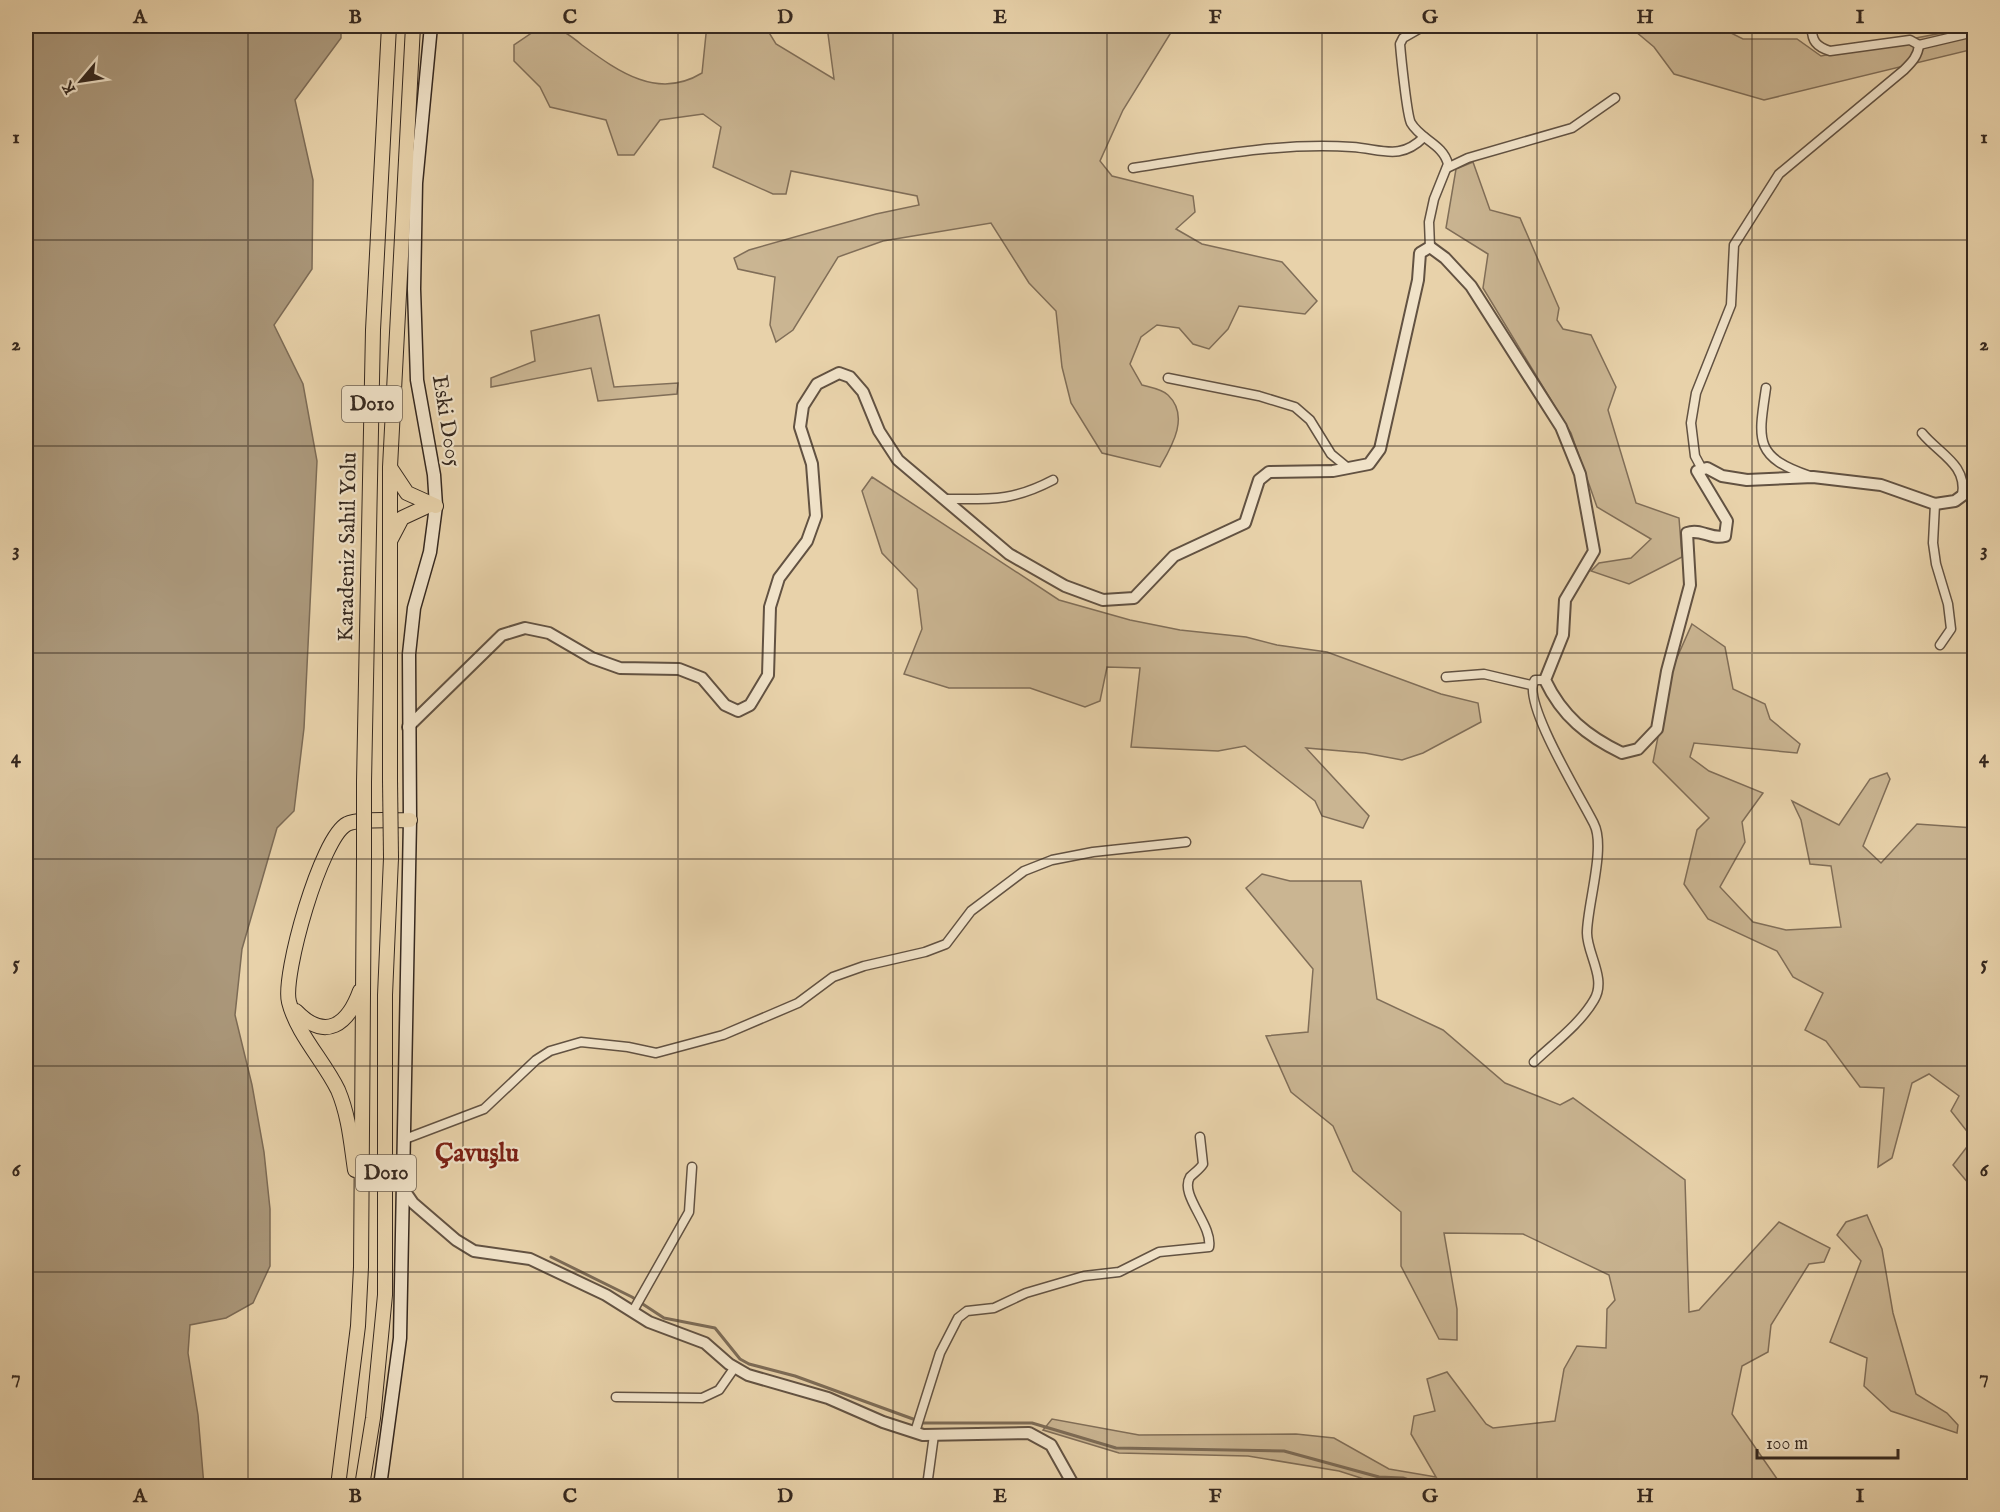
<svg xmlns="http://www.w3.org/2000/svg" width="2000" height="1512" font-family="'IM FELL English',serif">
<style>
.green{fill:#cab592;stroke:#806e58;stroke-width:1.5}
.water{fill:#ab987b;stroke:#7c6b56;stroke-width:1.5}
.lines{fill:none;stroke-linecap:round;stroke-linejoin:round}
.stream{stroke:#7c6b56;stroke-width:3}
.minor-casing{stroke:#625242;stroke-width:11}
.tertiary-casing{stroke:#625242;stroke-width:14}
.secondary-casing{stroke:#35281f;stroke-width:15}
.trunk-casing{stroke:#35281f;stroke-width:16}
.minor{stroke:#f0e2c8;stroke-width:8}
.tertiary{stroke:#f0e2c8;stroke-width:10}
.secondary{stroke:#f0e2c8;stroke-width:12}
.trunk{stroke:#e8d2aa;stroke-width:14}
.trunk-bridge-casing{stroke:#35281f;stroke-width:16;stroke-linecap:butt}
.trunk-bridge{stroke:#e8d2aa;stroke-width:14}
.grid{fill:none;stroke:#35281f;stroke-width:1.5;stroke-opacity:0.55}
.labels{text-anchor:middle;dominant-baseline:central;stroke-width:4.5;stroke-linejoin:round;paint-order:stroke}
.shield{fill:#f0e2c8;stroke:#6d6052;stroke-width:1.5}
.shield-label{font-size:21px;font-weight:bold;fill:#35281f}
.street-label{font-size:22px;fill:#35281f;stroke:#f0e2c8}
.quarter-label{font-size:26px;font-weight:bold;fill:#7a1f14;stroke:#f0e2c8}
.neatline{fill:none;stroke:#35281f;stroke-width:2}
.grid-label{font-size:20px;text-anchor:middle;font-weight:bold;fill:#35281f}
</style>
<rect width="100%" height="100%" fill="#e8d2aa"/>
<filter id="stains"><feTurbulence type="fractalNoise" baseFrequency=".00333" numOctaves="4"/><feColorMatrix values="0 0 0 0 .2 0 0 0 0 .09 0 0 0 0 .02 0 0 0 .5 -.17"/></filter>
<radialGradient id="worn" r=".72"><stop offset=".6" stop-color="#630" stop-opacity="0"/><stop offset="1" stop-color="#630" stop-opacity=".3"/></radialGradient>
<g class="green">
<path d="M542 26C558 26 570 35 582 45 619 72 658 100 702 73L706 34 704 26H765L776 44 834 79 828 34 833 26H1175L1123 110 1100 161 1112 176 1193 196 1195 212 1176 229 1202 244 1282 262 1317 301 1305 314 1239 306 1228 329 1209 349 1193 344 1179 328 1157 325 1141 337 1130 364 1142 385C1149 387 1162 389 1168 395 1190 416 1172 446 1160 467L1102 453 1071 403 1062 367 1056 311 1029 283 991 223 883 241 838 257 793 330 776 342 770 325 775 277 738 269 734 258 749 250 876 214 919 205 917 196 791 171 786 194H773L713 167 721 127 703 114 660 120 634 155H618L606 120 550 107 540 87 514 61V45Z"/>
<polygon points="1629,26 1717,26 1743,39 1797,39 1821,56 1974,27 1974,49 1764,100 1674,74 1654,47"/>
<polygon points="1473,162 1490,210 1520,218 1559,308 1557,320 1563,329 1591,335 1616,387 1608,410 1636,503 1679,518 1682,557 1629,584 1591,571 1599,563 1631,558 1651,539 1597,507 1571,433 1483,288 1488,254 1446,228 1456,169"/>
<polygon points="599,315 614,387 678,383 677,394 598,401 591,368 491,387 491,378 535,361 531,331"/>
<polygon points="872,477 1059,600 1130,620 1180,630 1246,637 1277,645 1327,652 1441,694 1478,703 1481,722 1423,753 1402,760 1365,753 1306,748 1369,816 1363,828 1322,816 1315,801 1245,746 1218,751 1131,747 1140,668 1107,667 1100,701 1085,707 1030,688 949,688 904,674 922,629 917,589 882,553 862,491"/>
<polygon points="1692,624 1725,647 1733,689 1765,704 1770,719 1800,744 1797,753 1694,743 1690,757 1709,771 1763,793 1742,822 1745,842 1720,887 1753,922 1786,930 1841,927 1831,866 1810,864 1801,820 1792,801 1839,825 1870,779 1887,773 1890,779 1863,846 1881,863 1917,824 1974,828 1974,1190 1953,1165 1973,1139 1951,1111 1959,1096 1929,1074 1912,1083 1892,1158 1878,1167 1884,1088 1860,1087 1826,1041 1805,1030 1823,993 1793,977 1777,951 1708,919 1684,884 1697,830 1709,818 1653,762 1671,671"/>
<polygon points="1262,874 1290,881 1361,881 1377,999 1443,1030 1505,1083 1560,1105 1573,1098 1685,1180 1689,1312 1699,1310 1779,1222 1830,1248 1824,1262 1809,1264 1771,1325 1768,1352 1742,1366 1732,1414 1782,1486 1386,1486 1339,1471 1248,1456 1119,1453 1043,1430 1052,1419 1139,1435 1296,1434 1334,1438 1389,1469 1436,1477 1411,1434 1414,1416 1435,1411 1427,1379 1447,1372 1486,1424 1493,1428 1555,1421 1564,1369 1577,1346 1606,1348 1607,1309 1615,1300 1609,1275 1523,1234 1444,1233 1457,1309 1457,1340 1439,1339 1401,1266 1401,1212 1353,1171 1333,1126 1291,1092 1266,1036 1308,1032 1313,969 1246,888"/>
<polygon points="1867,1215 1882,1249 1893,1313 1916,1394 1947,1413 1958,1425 1957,1433 1891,1411 1864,1386 1867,1358 1830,1342 1861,1261 1837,1235 1846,1222"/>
</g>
<polygon class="water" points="26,26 341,26 341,38 295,100 313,180 312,269 274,325 303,384 317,461 304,728 294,811 277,828 242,949 235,1015 252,1085 264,1152 270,1209 270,1266 253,1303 226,1318 190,1325 188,1353 198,1415 204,1486 26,1486"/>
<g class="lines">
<polyline class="stream" points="551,1257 632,1297 664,1318 715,1328 740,1359 749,1364 795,1376 924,1423 1032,1423 1116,1448 1284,1451 1379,1477 1403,1478 1426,1486"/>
<g class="minor-casing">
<g id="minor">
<polyline points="465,26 501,28 520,26"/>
<path d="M1424 26 1403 38 1400 44C1401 56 1407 116 1411 123 1421 140 1443 144 1448 164L1434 199 1429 222 1430 247"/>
<polyline points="1919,45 1974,32"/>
<path d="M1133 168C1206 157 1278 142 1352 147 1382 149 1400 161 1424 137"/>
<polyline points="1447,168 1468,158 1572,128 1615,98"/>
<polyline points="1168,378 1259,396 1295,407 1310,420 1331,454 1348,468"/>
<path d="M1766 388C1758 441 1754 457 1810 476"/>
<path d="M1922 433C1938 453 1968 465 1962 495"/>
<path d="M1702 469 1695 456 1691 423 1696 393 1731 305 1734 245 1779 174 1904 70C1912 62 1918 56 1919 45L1910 40 1830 51C1817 47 1811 41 1812 26"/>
<path d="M944 499C989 499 1011 502 1053 480"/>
<polyline points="1935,504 1933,543 1936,564 1948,604 1951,629 1940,645"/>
<polyline points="1446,677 1484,674 1531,685"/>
<path d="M1534 1062C1554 1043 1580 1024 1594 1000 1607 979 1587 954 1587 933 1587 906 1606 847 1594 824 1583 801 1520 700 1535 680H1545"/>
<polyline points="405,1139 484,1109 536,1060 550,1051 581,1042 628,1047 656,1053 723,1035 798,1003 833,977 864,966 925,952 946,944 971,911 1024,871 1052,860 1093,852 1186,842"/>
<polyline points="633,1311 689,1212 692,1167"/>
<polyline points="616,1397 702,1398 719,1390 735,1367"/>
<path d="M915 1432 940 1353 958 1318 967 1311 994 1308 1026 1293 1084 1276 1119 1272 1159 1252 1209 1247C1213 1225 1179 1195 1190 1177 1194 1173 1200 1169 1203 1164L1200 1137"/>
<polyline points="927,1486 934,1435"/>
</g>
</g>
<g class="tertiary-casing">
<g id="tertiary">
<path d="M408 727 502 635 525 628 549 633 592 658 620 668 679 669 702 678 725 705 738 711 750 705 768 675 770 607 779 578 807 541 816 516 812 464 800 427 803 406 817 384 839 373 850 377 863 392 879 431 898 460 1009 554 1065 586 1103 600 1134 598 1174 556 1245 523 1259 480 1269 472 1333 471 1369 464 1380 449 1418 280 1420 253 1430 247 1445 258 1471 286 1561 427 1580 474 1594 551 1565 600 1563 635 1545 680C1562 716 1587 736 1622 753L1638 749 1657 729 1667 671 1690 585 1687 533C1701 528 1711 540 1725 536L1727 521 1697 471 1707 468 1722 476 1747 480 1813 477 1881 485 1935 504 1955 501 1974 487"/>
<polyline points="404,1190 413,1203 456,1240 474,1251 530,1259 606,1295 649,1322 705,1343 729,1364 748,1375 828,1398 883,1422 923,1435 1029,1433 1051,1445 1074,1486"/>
</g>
</g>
<g class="secondary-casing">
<polyline id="secondary" points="380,1486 400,1338 410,820 409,654 414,608 430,552 436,506 434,475 417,380 414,289 416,183 431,26"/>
</g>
<g class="trunk-casing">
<g id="trunk">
<polyline points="391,469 407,493 436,506"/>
<polyline points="391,539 402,518 430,505"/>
<polyline points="390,780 390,467 413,26"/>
<polyline points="364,782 373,330 389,26"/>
<path d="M296 1011C326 1042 348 1024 360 991"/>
<path d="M355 1170C351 1143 349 1116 338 1090 324 1061 297 1034 289 1002 282 976 321 837 347 824 358 818 396 821 410 820"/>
<polyline points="338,1486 358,1326 361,1267 364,859"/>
<polyline points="362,1486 373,1418 385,1295 385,995 391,858"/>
</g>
</g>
<use href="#minor" class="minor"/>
<use href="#tertiary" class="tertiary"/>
<use href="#secondary" class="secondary"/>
<use href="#trunk" class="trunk"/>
<g class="trunk-bridge-casing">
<g id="trunk-bridge">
<polyline points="390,780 391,858"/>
<polyline points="364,859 364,782"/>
</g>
</g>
<use href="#trunk-bridge" class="trunk-bridge"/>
</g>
<path class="grid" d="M248 26V1486M463 26V1486M678 26V1486M893 26V1486M1107 26V1486M1322 26V1486M1537 26V1486M1752 26V1486M26 240H1974M26 446H1974M26 653H1974M26 859H1974M26 1066H1974M26 1272H1974"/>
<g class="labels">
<g class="shield">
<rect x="342" y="386" width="60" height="36" rx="4.5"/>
<rect x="356" y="1155" width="60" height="36" rx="4.5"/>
</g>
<g class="shield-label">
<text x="372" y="404">D010</text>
<text x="386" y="1173">D010</text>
</g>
<g class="street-label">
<text transform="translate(446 421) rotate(81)">Eski D005</text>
<text transform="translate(348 547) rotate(-89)">Karadeniz Sahil Yolu</text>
</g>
<g class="quarter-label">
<text x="477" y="1153">Çavuşlu</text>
</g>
</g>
<rect width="2000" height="1512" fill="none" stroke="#e8d2aa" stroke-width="66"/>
<g transform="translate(81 81) rotate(241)" stroke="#f0e2c8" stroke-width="4.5" paint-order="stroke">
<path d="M0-4.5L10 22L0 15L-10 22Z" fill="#35281f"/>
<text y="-9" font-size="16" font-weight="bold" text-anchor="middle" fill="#35281f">K</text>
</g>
<path d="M1757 1449v9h141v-9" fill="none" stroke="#35281f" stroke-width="3"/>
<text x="1766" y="1449" font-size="18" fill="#35281f" stroke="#f0e2c8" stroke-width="4.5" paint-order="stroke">100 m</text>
<rect x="33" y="33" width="1934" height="1446" class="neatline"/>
<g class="grid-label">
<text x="140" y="23">A</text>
<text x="355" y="23">B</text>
<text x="570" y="23">C</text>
<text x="785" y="23">D</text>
<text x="1000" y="23">E</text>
<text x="1215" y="23">F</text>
<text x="1430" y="23">G</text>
<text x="1645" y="23">H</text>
<text x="1860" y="23">I</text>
<text x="16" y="143">1</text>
<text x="1984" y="143">1</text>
<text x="16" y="350">2</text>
<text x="1984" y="350">2</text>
<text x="16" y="556">3</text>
<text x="1984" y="556">3</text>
<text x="16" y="763">4</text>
<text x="1984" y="763">4</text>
<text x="16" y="969">5</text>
<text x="1984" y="969">5</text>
<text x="16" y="1176">6</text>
<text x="1984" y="1176">6</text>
<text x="16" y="1383">7</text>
<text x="1984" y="1383">7</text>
<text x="140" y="1502">A</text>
<text x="355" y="1502">B</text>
<text x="570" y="1502">C</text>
<text x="785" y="1502">D</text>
<text x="1000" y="1502">E</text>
<text x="1215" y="1502">F</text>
<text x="1430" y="1502">G</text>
<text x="1645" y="1502">H</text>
<text x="1860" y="1502">I</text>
</g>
<rect width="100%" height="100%" filter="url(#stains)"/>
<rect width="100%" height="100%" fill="url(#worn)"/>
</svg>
